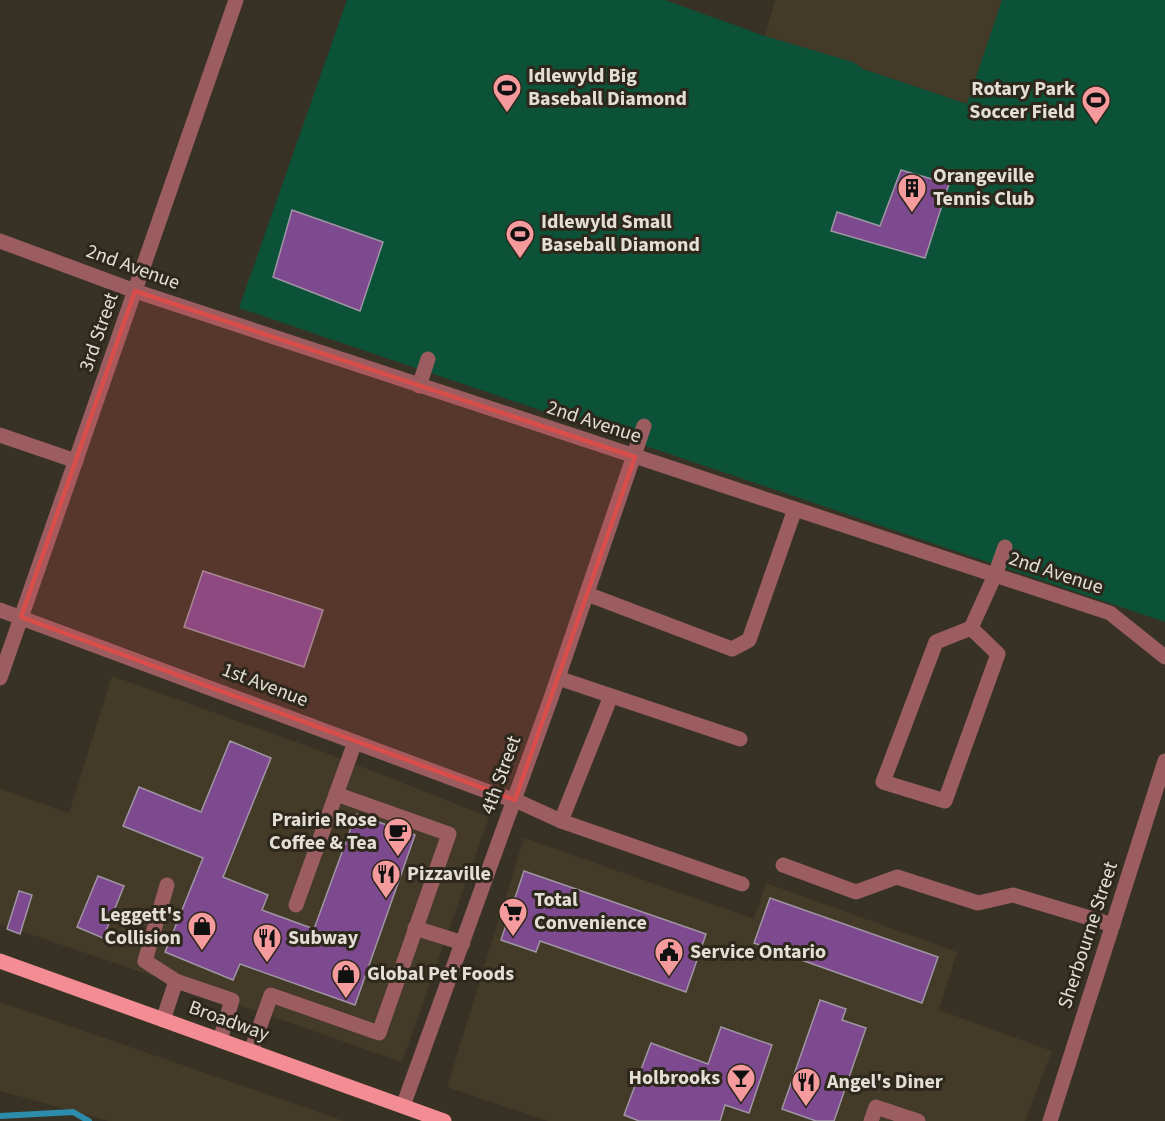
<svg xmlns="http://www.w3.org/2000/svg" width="1165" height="1121" font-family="'Source Sans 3',sans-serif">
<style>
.built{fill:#443a28}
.green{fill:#0b5238}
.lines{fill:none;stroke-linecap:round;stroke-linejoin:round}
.stream{stroke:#2c8cab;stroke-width:6}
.building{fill:#7d498f;stroke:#9f95a3;stroke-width:1.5}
.minor{stroke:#9b5d60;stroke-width:15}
.major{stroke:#f38d93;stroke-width:15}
.marked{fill:#d94d4b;fill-opacity:0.2;stroke:#d94d4b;stroke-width:4.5;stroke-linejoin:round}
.labels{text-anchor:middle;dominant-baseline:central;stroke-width:6;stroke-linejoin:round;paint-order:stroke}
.poi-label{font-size:20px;font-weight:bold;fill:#e3dfd7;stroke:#2e281c;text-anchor:start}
.street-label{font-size:20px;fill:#e3dfd7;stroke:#2e281c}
</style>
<rect width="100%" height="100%" fill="#383225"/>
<g class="built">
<polygon points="775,0 1002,0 968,104 765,36"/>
<polygon points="112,676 329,754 489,817 402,1062 239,1005 0,924 0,789 69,813"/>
<polygon points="524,838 754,919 766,883 957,952 939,1010 1052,1051 1025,1121 548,1121 447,1087"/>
<polygon points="0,1002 344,1121 109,1121 0,1091"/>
</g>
<polygon class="green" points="347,0 665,0 765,36 853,62 863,69 967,104 1002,0 1165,0 1165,622 239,308"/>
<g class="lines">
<polyline class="stream" points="0,1116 73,1112 89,1121"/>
</g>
<g class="building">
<polygon points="901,170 949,184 925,258 831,231 837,212 880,226"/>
<polygon points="292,210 383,242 360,311 273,277"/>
<polygon points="203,571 323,610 304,667 184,627"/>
<polygon points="230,741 271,758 223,877 268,895 262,910 314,929 356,814 415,835 355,1005 240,964 233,980 165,952 203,858 123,826 139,787 201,812"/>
<polygon points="524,871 706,934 686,992 540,941 536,952 501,940"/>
<polygon points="98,876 124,886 103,938 77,927"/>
<polygon points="19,891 32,895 20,934 7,929"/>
<polygon points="770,898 938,957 922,1003 754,943"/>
<polygon points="820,1000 846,1009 842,1020 866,1028 834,1121 816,1121 782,1109"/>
<polygon points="721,1027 772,1045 749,1113 725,1105 720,1121 639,1121 624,1115 651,1043 708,1064"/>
</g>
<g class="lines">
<g class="minor">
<polyline points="0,241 135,291 1110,613 1165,657"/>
<polyline points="419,386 428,359"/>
<polyline points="0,435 76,461"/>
<polyline points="587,594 732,649 749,640 795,509"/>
<polyline points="0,610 497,795 515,800 561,821"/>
<polyline points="971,628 936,642 883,782 945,801 998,654 971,628 995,575 1005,547"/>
<polyline points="0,678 236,0"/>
<polyline points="558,678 740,739"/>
<polyline points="611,696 561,821 742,884"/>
<polyline points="783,865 856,892 897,877 978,903 1013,895 1113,925"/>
<polyline points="167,885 145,961 176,981 232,1000 220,1040"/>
<polyline points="296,905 355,742"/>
<polyline points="415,928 463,943"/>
<polyline points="163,1020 176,981"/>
<polyline points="251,1051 271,995 379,1033 449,834 336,794"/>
<polyline points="403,1106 551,698 644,426"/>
<polyline points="871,1121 876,1107 918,1121"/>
<polyline points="1050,1121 1165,761"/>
</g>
<polyline class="major" points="0,961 444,1121"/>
</g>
<path class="marked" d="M135 291 635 457 515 800 21 617Z"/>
<defs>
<g id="stadium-pin" transform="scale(1.5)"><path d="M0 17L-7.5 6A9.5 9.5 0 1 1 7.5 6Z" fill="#f59b9e" stroke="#2e281c"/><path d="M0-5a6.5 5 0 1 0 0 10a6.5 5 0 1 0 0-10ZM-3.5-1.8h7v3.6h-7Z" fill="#111"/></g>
<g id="building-pin" transform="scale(1.5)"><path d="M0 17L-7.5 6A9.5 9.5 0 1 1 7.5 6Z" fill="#f59b9e" stroke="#2e281c"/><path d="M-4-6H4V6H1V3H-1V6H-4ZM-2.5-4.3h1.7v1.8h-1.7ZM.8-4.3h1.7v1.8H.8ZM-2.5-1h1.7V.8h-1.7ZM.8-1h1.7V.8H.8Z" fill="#111"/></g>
<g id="cafe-pin" transform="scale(1.5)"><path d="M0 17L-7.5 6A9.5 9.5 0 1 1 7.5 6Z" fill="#f59b9e" stroke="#2e281c"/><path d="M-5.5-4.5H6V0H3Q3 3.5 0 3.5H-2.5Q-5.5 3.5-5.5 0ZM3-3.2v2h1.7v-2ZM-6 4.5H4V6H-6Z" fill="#111"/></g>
<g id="restaurant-pin" transform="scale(1.5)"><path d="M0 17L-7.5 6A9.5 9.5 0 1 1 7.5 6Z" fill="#f59b9e" stroke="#2e281c"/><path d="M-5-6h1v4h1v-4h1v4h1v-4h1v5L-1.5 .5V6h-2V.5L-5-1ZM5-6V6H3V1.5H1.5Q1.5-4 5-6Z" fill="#111"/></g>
<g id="supermarket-pin" transform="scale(1.5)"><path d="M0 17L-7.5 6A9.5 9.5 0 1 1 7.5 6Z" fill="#f59b9e" stroke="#2e281c"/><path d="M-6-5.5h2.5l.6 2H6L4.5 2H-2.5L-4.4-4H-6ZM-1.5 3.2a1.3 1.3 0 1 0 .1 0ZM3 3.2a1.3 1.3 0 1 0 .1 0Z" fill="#111"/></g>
<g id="shop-pin" transform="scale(1.5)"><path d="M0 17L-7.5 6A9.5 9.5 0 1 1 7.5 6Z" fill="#f59b9e" stroke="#2e281c"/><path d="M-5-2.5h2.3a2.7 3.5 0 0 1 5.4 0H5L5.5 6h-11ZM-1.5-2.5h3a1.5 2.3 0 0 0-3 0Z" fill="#111"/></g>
<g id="civic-pin" transform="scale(1.5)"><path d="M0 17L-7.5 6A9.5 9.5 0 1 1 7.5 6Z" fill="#f59b9e" stroke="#2e281c"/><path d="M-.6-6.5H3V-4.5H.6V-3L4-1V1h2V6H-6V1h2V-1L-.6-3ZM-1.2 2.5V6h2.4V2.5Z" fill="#111"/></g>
<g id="bar-pin" transform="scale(1.5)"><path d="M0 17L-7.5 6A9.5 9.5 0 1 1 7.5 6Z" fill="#f59b9e" stroke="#2e281c"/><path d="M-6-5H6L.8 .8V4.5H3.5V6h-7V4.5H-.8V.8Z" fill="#111"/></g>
</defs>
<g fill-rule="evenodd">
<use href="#stadium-pin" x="507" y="88"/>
<use href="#stadium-pin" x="1096" y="100"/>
<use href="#building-pin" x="912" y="188"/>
<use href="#stadium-pin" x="520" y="234"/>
<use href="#cafe-pin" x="398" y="832"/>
<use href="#restaurant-pin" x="386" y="874"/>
<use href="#supermarket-pin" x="513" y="912"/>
<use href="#shop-pin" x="202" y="926"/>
<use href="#restaurant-pin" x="267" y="938"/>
<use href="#civic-pin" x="669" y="952"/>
<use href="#shop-pin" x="346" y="974"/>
<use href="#bar-pin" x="741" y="1078"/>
<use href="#restaurant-pin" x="806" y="1082"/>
</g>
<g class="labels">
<g class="poi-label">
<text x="528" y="76">Idlewyld Big<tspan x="528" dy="23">Baseball Diamond</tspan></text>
<text x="1075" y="89" text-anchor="end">Rotary Park<tspan x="1075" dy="23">Soccer Field</tspan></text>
<text x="933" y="176">Orangeville<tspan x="933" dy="23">Tennis Club</tspan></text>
<text x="541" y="222">Idlewyld Small<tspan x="541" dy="23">Baseball Diamond</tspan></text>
<text x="377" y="820" text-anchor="end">Prairie Rose<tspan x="377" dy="23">Coffee &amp; Tea</tspan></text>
<text x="407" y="874">Pizzaville</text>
<text x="534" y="900">Total<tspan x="534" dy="23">Convenience</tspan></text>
<text x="181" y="915" text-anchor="end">Leggett's<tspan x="181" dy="23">Collision</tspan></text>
<text x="288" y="938">Subway</text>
<text x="690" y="952">Service Ontario</text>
<text x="367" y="974">Global Pet Foods</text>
<text x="720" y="1078" text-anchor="end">Holbrooks</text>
<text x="827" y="1082">Angel's Diner</text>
</g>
<g class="street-label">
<text transform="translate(133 267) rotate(20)">2nd Avenue</text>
<text transform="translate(99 332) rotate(-71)">3rd Street</text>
<text transform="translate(594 422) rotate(18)">2nd Avenue</text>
<text transform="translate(1056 573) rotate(18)">2nd Avenue</text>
<text transform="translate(265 685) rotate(21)">1st Avenue</text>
<text transform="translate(501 775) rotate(-70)">4th Street</text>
<text transform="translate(1088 935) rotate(-72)">Sherbourne Street</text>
<text transform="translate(229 1021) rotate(20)">Broadway</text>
</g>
</g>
</svg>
